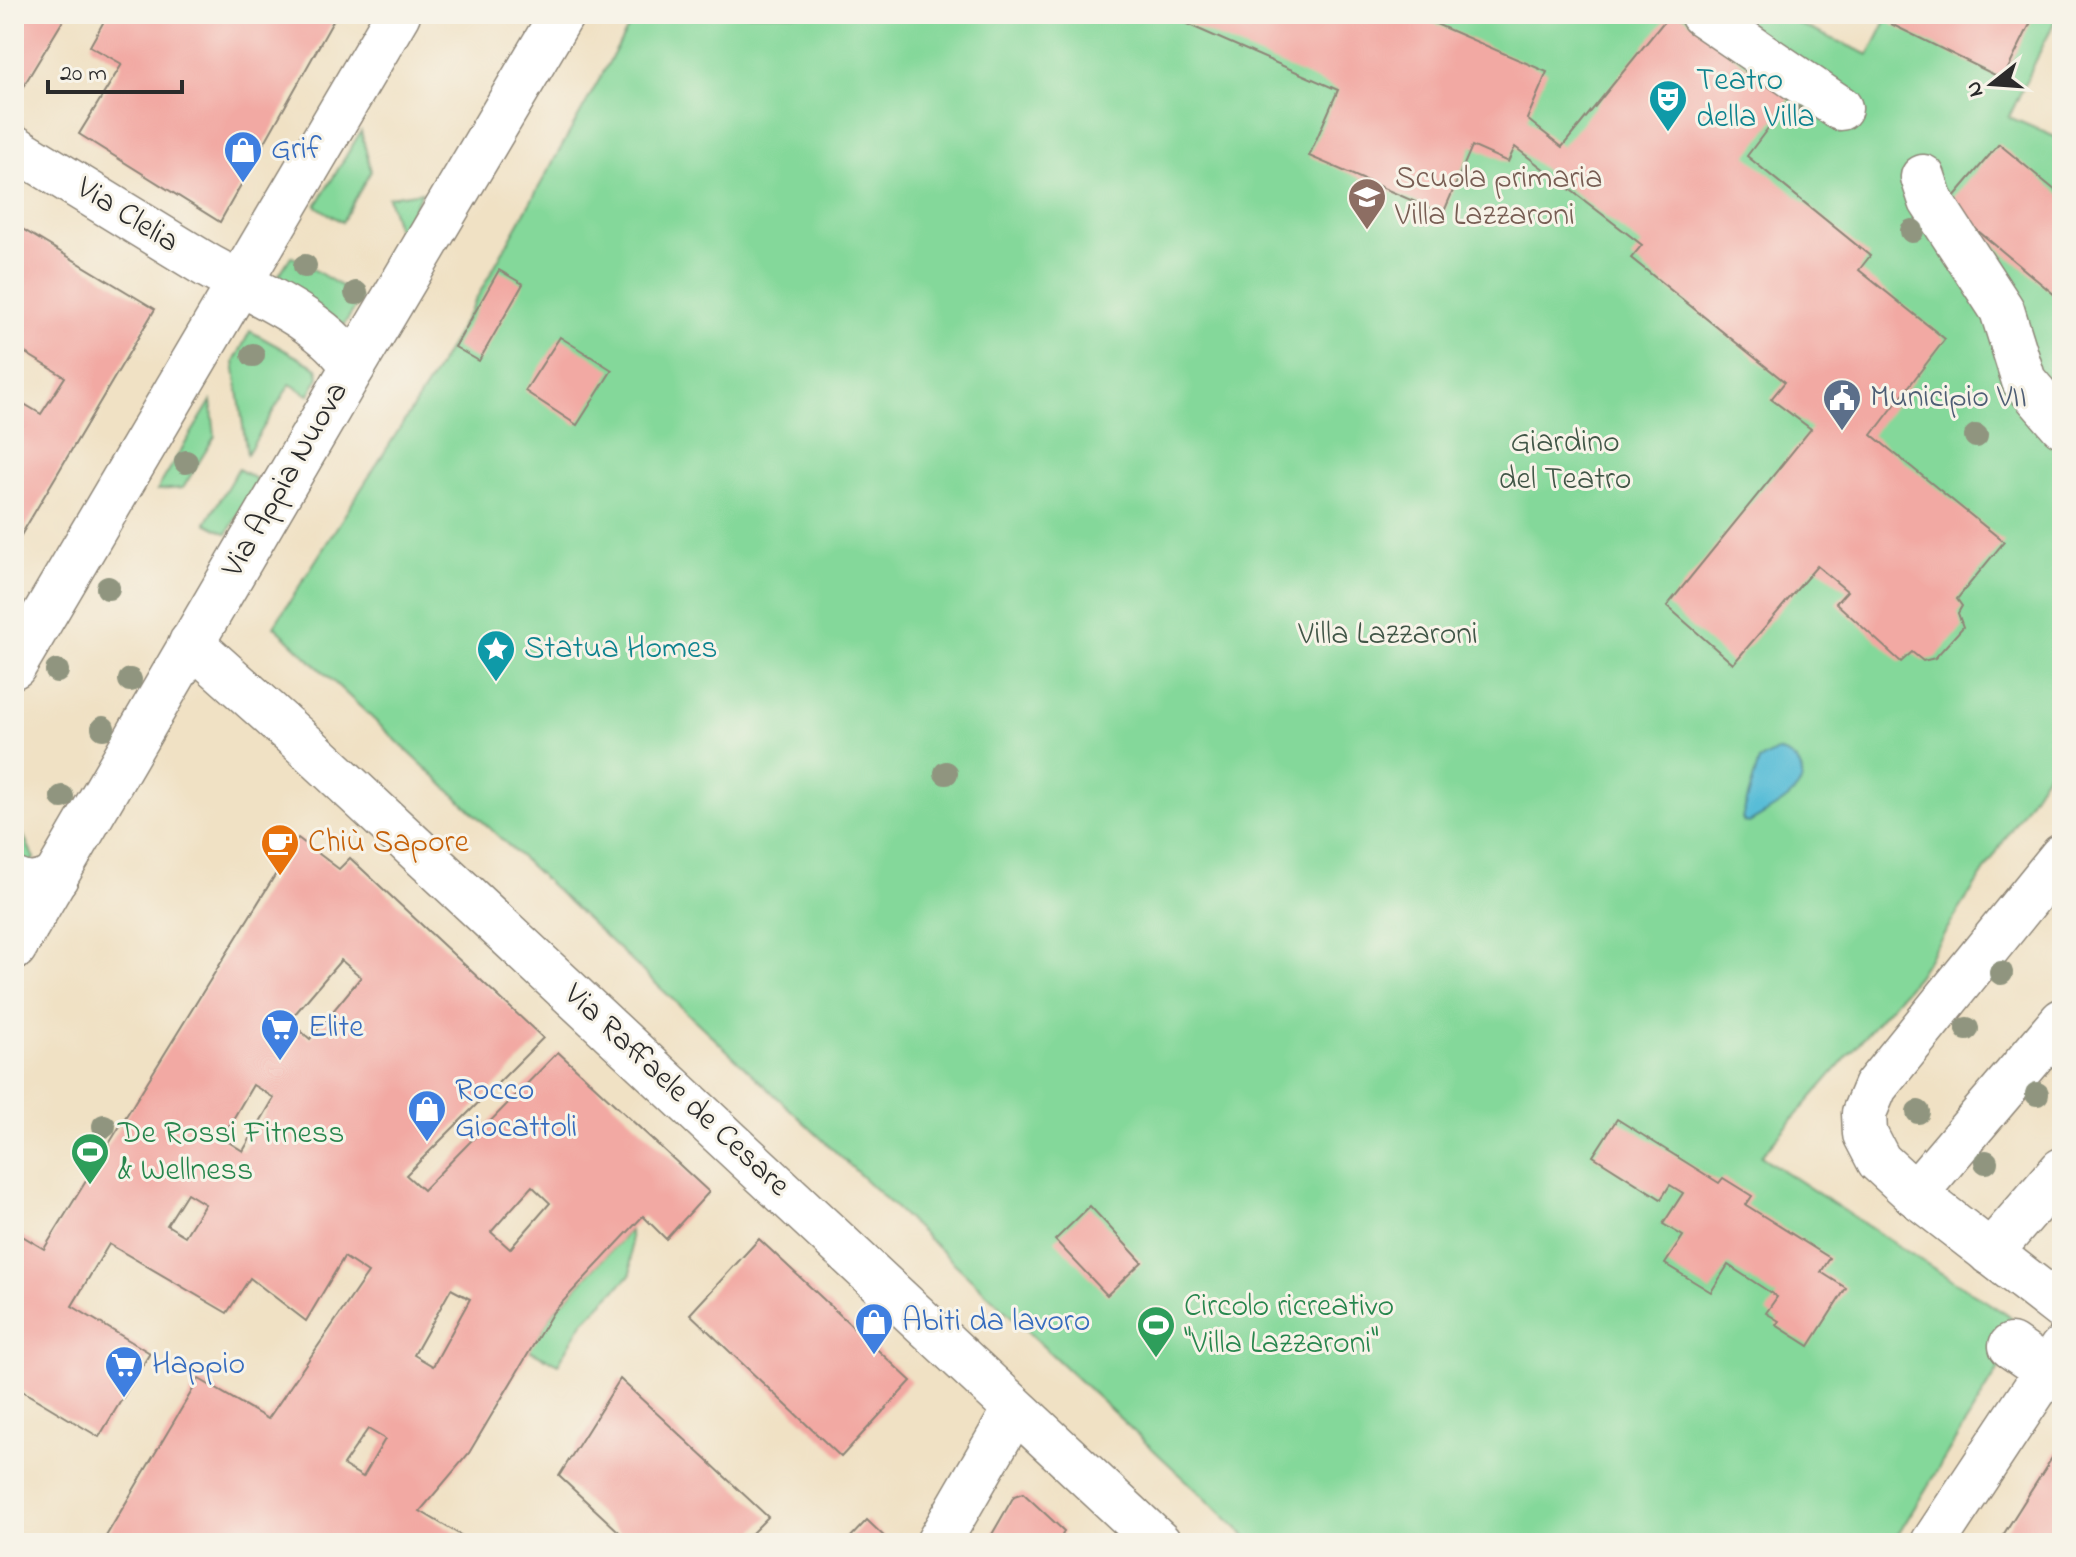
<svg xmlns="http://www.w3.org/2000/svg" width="2076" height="1557" font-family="'Indie Flower',sans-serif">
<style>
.green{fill:#84d89a;stroke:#588262;stroke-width:2}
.water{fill:#59bdd7;stroke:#427481;stroke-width:2}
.building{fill:#f2a9a3;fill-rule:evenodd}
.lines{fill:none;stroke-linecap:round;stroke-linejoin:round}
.minor-casing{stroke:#8e8678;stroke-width:47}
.major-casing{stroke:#8e8678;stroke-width:47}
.minor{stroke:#fff;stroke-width:44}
.major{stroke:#fff;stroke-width:44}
.tree{fill:#90957f}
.labels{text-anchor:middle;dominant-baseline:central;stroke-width:6;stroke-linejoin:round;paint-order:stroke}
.culture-label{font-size:32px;fill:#0d838f;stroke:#f7f3e8;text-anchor:start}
.shop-label{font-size:32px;fill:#366cbe;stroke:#f7f3e8;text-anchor:start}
.education-label{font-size:32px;fill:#785e54;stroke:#f7f3e8;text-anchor:start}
.street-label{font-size:32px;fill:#2b2b2b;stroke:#f7f3e8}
.service-label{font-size:32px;fill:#4e5e75;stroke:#f7f3e8;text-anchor:start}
.park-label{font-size:32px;fill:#415647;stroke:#f7f3e8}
.food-label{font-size:32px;fill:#c56008;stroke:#f7f3e8;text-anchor:start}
.leisure-label{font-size:32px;fill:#27864d;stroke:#f7f3e8;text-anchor:start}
</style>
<rect width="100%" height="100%" fill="#f7f3e8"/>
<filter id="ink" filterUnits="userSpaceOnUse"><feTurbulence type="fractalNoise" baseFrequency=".0125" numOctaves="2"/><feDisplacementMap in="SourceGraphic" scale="16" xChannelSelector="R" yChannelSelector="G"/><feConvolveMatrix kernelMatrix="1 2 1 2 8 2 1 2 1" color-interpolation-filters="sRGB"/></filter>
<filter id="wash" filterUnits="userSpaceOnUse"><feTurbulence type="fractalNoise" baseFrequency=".006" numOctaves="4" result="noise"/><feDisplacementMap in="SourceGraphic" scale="32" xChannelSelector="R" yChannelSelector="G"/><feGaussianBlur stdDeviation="1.8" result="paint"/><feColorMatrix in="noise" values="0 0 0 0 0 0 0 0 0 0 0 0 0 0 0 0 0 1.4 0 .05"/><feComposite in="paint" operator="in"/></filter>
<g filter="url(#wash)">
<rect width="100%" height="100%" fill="#f0e1c4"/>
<g class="green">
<polygon points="636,14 1776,14 1869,55 1886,21 1870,14 2058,14 2009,117 2062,140 2062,750 1917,976 1761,1156 1892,1242 2025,1326 1893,1543 1253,1543 274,626 433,376"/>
<polygon points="361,131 371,171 342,222 316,206"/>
<polygon points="422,192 399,234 388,197"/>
<polygon points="291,256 361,298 344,325 274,283"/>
<polygon points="250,331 317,368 319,377 309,395 290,384 247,454 234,362"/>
<polygon points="211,401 215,436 183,488 157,490"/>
<polygon points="238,469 258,480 227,534 206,523"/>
<polygon points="14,815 34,858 30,865 14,857"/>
<polygon points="630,1230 631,1274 583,1322 558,1364 529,1350 553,1312"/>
</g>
<path class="water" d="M1777 751C1787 754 1793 756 1799 765 1815 791 1766 812 1749 823L1744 822 1742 818 1759 761Z"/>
<g id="blocks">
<g class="building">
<polygon points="14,14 67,14 18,95 14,93"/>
<polygon points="108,14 337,14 220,222 79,134 122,64 90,46"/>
<polygon points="1164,14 1413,14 1547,72 1527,119 1562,147 1670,14 1680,14 1790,99 1747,156 1870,256 1859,270 1945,339 1872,435 2004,542 1957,599 1962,606 1958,613 1963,627 1935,658 1923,661 1912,652 1901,662 1836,603 1847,591 1817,566 1733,664 1667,606 1811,429 1771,399 1785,382 1631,258 1642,245 1515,147 1508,162 1472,146 1443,214 1309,156 1338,90"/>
<polygon points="1897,14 2035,14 2003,79 1891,24"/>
<polygon points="1999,144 2062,196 2062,301 1947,205"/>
<polygon points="14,224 155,309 14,547 14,398 41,414 65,377 14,346"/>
<polygon points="499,270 523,284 479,361 455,347"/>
<polygon points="560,337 612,370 577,425 525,391"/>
<path d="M298 838 339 869 350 858 543 1038 406 1175 423 1190 558 1052 709 1192 666 1239 643 1216 553 1312 469 1453 420 1511 474 1543H102L199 1379 268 1419 368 1273 344 1257 306 1321 250 1278 227 1313 109 1244 72 1306 150 1353 99 1437 14 1386V1231L44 1249ZM341 960 361 977 310 1039 289 1021ZM253 1085 274 1098 243 1151 222 1138ZM532 1186 550 1203 510 1249 491 1232ZM187 1193 205 1204 185 1236 167 1225ZM451 1289 470 1299 433 1366 414 1355ZM368 1429 385 1439 363 1477 343 1465Z"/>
<polygon points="1617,1119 1719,1183 1723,1178 1752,1196 1746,1205 1830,1258 1821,1272 1846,1288 1809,1346 1776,1325 1779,1321 1766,1313 1777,1297 1728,1265 1711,1292 1665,1264 1683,1236 1663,1224 1683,1193 1670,1185 1661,1199 1593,1156"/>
<polygon points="1090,1206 1142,1262 1107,1295 1055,1240"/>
<polygon points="759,1239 911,1381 841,1457 690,1314"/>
<polygon points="620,1379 768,1517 742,1543 631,1543 559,1476"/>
<polygon points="2062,1442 2062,1543 1998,1543"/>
<polygon points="1023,1493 1064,1531 1059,1543 987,1543 1014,1496"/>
<polygon points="867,1520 891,1543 845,1543"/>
</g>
</g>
</g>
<g filter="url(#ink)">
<use href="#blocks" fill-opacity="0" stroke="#8e8678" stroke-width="2"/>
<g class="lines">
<g class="minor-casing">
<g id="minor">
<polyline points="1702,14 1840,108"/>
<path d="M14 147C77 186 140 225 203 263 250 291 325 319 353 367"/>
<polyline points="1923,177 1931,201 2002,310 2024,381 2062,425"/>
<polyline points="191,643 306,746 1159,1543"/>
<polyline points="2062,856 1875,1087 1864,1113 1865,1134 1879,1161 1915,1194 2062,1308"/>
<path d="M14 880C29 888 42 884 56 877"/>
<polyline points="1915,1194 2062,1021"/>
<polyline points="1990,1253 2062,1170"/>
<polyline points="2011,1346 2046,1370"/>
<polyline points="938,1543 1015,1410"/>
<polyline points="1933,1543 2062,1348"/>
</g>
</g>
<g class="major-casing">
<g id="major">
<polyline points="14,666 398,14"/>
<polyline points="14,948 353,367 562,14"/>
</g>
</g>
<use href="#minor" class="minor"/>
<use href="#major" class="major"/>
</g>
<g class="tree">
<circle cx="1795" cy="116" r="12"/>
<circle cx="1912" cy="231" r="12"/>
<circle cx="305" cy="266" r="12"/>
<circle cx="356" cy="293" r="12"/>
<circle cx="253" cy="355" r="12"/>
<circle cx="1976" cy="436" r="12"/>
<circle cx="186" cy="462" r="12"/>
<circle cx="108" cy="588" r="12"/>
<circle cx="57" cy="671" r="12"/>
<circle cx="130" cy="680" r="12"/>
<circle cx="103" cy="728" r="12"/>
<circle cx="946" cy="773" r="12"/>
<circle cx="62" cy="797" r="12"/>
<circle cx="2001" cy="973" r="12"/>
<circle cx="1967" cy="1029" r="12"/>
<circle cx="2037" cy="1094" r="12"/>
<circle cx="1918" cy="1112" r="12"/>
<circle cx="104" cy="1126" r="12"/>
<circle cx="1986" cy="1162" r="12"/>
</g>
</g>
<defs>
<g id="theatre-pin" transform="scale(2)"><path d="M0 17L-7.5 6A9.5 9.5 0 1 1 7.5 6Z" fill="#0f9aa8" stroke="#f7f3e8"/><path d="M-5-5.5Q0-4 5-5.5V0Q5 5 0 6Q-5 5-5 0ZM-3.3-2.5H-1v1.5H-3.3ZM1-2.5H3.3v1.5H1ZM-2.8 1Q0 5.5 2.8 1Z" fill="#fff"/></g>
<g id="shop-pin" transform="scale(2)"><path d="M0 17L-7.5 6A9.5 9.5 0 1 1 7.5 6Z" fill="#3f7fe0" stroke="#f7f3e8"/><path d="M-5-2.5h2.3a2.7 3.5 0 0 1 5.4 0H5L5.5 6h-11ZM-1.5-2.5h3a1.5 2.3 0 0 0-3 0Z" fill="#fff"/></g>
<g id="school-pin" transform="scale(2)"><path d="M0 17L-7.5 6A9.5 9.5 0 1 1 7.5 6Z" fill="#8d6e63" stroke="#f7f3e8"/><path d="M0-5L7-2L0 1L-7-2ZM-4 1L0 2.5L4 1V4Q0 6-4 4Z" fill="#fff"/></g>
<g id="civic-pin" transform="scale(2)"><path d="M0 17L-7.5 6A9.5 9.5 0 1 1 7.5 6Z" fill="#5c6f8a" stroke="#f7f3e8"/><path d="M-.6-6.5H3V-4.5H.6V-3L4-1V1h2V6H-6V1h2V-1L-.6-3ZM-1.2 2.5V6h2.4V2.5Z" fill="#fff"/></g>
<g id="sight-pin" transform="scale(2)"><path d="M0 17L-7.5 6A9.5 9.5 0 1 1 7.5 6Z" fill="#0f9aa8" stroke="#f7f3e8"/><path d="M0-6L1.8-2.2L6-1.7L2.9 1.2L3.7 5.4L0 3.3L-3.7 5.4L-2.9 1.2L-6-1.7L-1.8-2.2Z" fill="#fff"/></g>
<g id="cafe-pin" transform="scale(2)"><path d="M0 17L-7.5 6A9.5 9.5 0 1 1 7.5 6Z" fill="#e8710a" stroke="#f7f3e8"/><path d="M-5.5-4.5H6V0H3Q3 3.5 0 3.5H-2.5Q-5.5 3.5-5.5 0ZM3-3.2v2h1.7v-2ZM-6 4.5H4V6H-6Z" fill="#fff"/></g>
<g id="supermarket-pin" transform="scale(2)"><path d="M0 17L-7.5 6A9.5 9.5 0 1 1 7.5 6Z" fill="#3f7fe0" stroke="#f7f3e8"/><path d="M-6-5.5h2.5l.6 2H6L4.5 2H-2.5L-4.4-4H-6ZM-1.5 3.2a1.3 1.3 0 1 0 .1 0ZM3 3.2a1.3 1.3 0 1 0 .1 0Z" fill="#fff"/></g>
<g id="stadium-pin" transform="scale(2)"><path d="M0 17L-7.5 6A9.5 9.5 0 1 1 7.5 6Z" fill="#2e9e5b" stroke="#f7f3e8"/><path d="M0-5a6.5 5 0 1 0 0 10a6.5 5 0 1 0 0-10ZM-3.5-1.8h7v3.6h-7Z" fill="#fff"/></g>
</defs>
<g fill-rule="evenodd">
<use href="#theatre-pin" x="1668" y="99"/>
<use href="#shop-pin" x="243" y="150"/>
<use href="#school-pin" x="1367" y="197"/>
<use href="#civic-pin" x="1842" y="398"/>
<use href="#sight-pin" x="496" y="649"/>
<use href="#cafe-pin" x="280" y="843"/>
<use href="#supermarket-pin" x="280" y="1028"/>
<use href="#shop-pin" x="427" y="1109"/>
<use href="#stadium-pin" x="90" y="1152"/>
<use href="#shop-pin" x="874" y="1322"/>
<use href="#stadium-pin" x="1156" y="1325"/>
<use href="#supermarket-pin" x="124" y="1365"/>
</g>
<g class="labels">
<g class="culture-label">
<text x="1696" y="81">Teatro<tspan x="1696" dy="37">della Villa</tspan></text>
<text x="524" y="649">Statua Homes</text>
</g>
<g class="shop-label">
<text x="271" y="150">Grif</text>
<text x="308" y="1028">Elite</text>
<text x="455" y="1091">Rocco<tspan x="455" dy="37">Giocattoli</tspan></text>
<text x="902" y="1322">Abiti da lavoro</text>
<text x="152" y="1365">Happio</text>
</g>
<g class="education-label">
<text x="1395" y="179">Scuola primaria<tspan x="1395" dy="37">Villa Lazzaroni</tspan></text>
</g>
<g class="street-label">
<text transform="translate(127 216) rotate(32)">Via Clelia</text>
<text transform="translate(286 480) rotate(-60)">Via Appia Nuova</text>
<text transform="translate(676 1091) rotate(43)">Via Raffaele de Cesare</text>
</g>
<g class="service-label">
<text x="1870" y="398">Municipio VII</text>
</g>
<g class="park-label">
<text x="1565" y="443">Giardino<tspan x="1565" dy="37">del Teatro</tspan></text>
<text x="1388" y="635">Villa Lazzaroni</text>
</g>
<g class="food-label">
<text x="308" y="843">Chiù Sapore</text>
</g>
<g class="leisure-label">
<text x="118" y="1134">De Rossi Fitness<tspan x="118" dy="37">&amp; Wellness</tspan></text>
<text x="1184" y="1307">Circolo ricreativo<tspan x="1184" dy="37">"Villa Lazzaroni"</tspan></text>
</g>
</g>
<rect width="2076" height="1557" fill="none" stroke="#f7f3e8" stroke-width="48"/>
<g transform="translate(1992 84) rotate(253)" stroke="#f7f3e8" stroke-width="6" paint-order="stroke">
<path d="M0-6L14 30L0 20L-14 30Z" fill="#2b2b2b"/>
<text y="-12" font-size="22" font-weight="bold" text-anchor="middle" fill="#2b2b2b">N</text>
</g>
<path d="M48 80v12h134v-12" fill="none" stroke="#2b2b2b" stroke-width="4"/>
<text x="60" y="80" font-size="24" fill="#2b2b2b" stroke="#f7f3e8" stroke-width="6" paint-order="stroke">20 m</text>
</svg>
